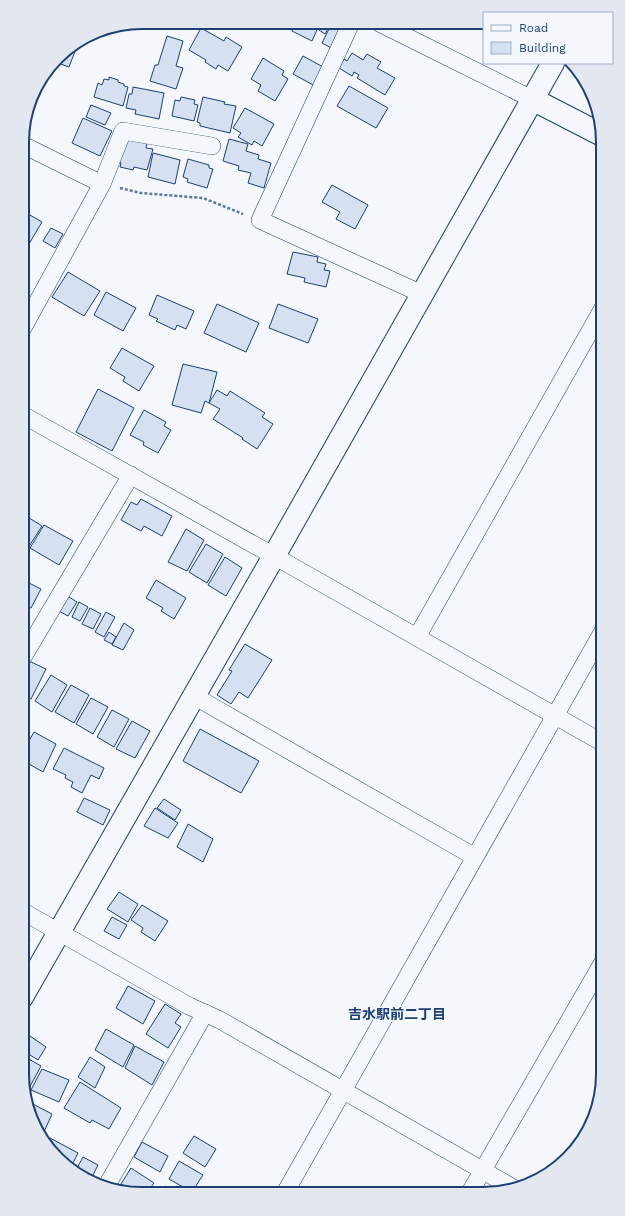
<svg xmlns="http://www.w3.org/2000/svg" width="625" height="1216" font-family="'Work Sans','Noto Sans JP',sans-serif">
<style>
.building{fill:#d5e0f0;stroke:#1d3f73}
.lines{fill:none;stroke-linecap:round;stroke-linejoin:round}
.minor-casing{stroke:#1d3f73;stroke-width:18}
.tertiary-casing{stroke:#1d3f73;stroke-width:24}
.path{stroke:#5e769c;stroke-width:2.5;stroke-dasharray:3 2;stroke-linecap:butt}
.minor{stroke:#f4f7fb;stroke-width:17}
.tertiary{stroke:#f4f7fb;stroke-width:22}
.labels{text-anchor:middle;dominant-baseline:central;stroke-width:3;stroke-linejoin:round;paint-order:stroke}
.neighbourhood-label{font-size:14px;font-weight:bold;fill:#1d3f73;stroke:#f4f7fb}
.rim{fill:none;stroke:#1d3f73;stroke-width:2}
</style>
<rect width="100%" height="100%" fill="#f4f7fb"/>
<g class="building">
<polygon points="292,23 320,23 312,41 292,31 295,24"/>
<polygon points="322,23 331,23 325,34 319,30"/>
<polygon points="332,23 345,23 333,49 322,43"/>
<polygon points="201,28 224,41 226,37 242,47 228,71 218,65 216,69 205,62 206,60 189,50"/>
<polygon points="167,36 183,41 176,66 183,68 176,89 150,81 155,65 158,65"/>
<polygon points="74,45 77,46 69,67 55,62 63,52"/>
<polygon points="352,53 363,60 367,54 381,62 377,68 395,78 385,95 357,78 359,75 354,72 352,76 339,68 344,59 347,61"/>
<polygon points="303,56 325,68 315,86 293,74"/>
<polygon points="263,58 284,71 282,75 288,79 275,101 258,91 261,85 251,79"/>
<polygon points="109,77 118,80 118,82 124,84 124,86 128,87 123,106 94,97 98,83 102,85 104,79 109,80"/>
<polygon points="349,86 388,108 376,128 337,106"/>
<polygon points="133,87 164,93 159,119 135,114 136,110 126,108 129,94 132,94"/>
<polygon points="181,97 195,100 194,104 198,105 194,121 172,116 175,100 180,101"/>
<polygon points="203,97 225,102 224,104 236,106 230,133 200,126 200,123 197,122"/>
<polygon points="91,105 111,113 105,125 86,117"/>
<polygon points="245,108 274,124 262,146 254,141 252,145 238,137 241,133 233,128"/>
<polygon points="83,118 112,131 100,156 72,143"/>
<polygon points="124,137 147,143 146,148 153,149 147,170 134,167 133,170 120,167 121,163 117,161"/>
<polygon points="229,139 248,144 246,151 259,155 258,159 271,163 264,188 248,183 251,173 238,170 239,166 223,161"/>
<polygon points="153,153 180,160 175,184 148,177"/>
<polygon points="188,159 209,165 209,168 213,169 207,188 187,182 188,179 183,177"/>
<polygon points="332,185 368,205 355,229 336,219 340,212 322,202"/>
<polygon points="23,211 42,222 26,249 23,247"/>
<polygon points="51,228 63,234 55,248 43,241"/>
<polygon points="293,252 318,257 317,262 326,264 324,270 330,271 326,287 304,282 305,278 287,274"/>
<polygon points="68,272 100,291 84,316 52,297"/>
<polygon points="106,292 136,308 123,331 94,315"/>
<polygon points="157,295 194,311 186,329 177,325 175,330 156,321 158,319 149,315"/>
<polygon points="217,304 259,323 246,352 204,333"/>
<polygon points="278,304 318,319 308,343 269,328"/>
<polygon points="122,348 154,366 139,391 123,381 125,377 110,368"/>
<polygon points="183,364 217,372 209,403 205,401 201,413 172,405"/>
<polygon points="98,389 134,408 112,451 76,432"/>
<polygon points="217,390 227,396 230,391 265,413 262,417 273,424 257,449 242,439 243,438 213,419 220,409 209,403"/>
<polygon points="144,410 166,422 164,426 171,430 158,453 143,445 144,442 130,435"/>
<polygon points="141,499 172,516 162,536 144,526 141,531 121,520 131,502 137,505"/>
<polygon points="23,514 42,526 28,548 23,544"/>
<polygon points="44,525 73,541 59,565 30,548"/>
<polygon points="186,529 204,540 187,571 168,562"/>
<polygon points="206,544 223,554 207,583 189,572"/>
<polygon points="225,557 242,568 226,596 208,585"/>
<polygon points="23,580 41,589 31,608 22,604"/>
<polygon points="156,580 186,598 174,619 161,611 163,608 146,598"/>
<polygon points="66,595 77,602 68,616 57,610"/>
<polygon points="79,602 88,607 80,621 72,617"/>
<polygon points="90,608 101,614 93,629 82,624"/>
<polygon points="106,612 115,617 104,637 95,632"/>
<polygon points="124,623 134,630 123,650 112,645"/>
<polygon points="109,632 116,637 112,644 104,640"/>
<polygon points="245,644 272,660 248,698 239,692 231,704 217,695 232,671 229,670"/>
<polygon points="29,661 46,669 31,699 22,694 22,672"/>
<polygon points="51,675 67,685 52,712 35,701"/>
<polygon points="71,685 89,695 74,723 55,712"/>
<polygon points="91,698 108,707 93,734 76,724"/>
<polygon points="112,710 129,719 114,747 97,737"/>
<polygon points="132,721 150,731 135,758 116,749"/>
<polygon points="22,724 28,727 22,738"/>
<polygon points="200,729 259,761 241,793 183,761"/>
<polygon points="34,732 56,744 43,772 22,760 22,753"/>
<polygon points="64,748 104,768 99,779 91,775 82,793 71,787 73,782 65,778 66,775 53,769"/>
<polygon points="84,798 110,810 103,825 77,812"/>
<polygon points="164,799 181,810 175,820 157,808"/>
<polygon points="155,808 178,823 168,838 144,826"/>
<polygon points="188,824 213,839 203,862 177,847"/>
<polygon points="119,892 138,904 128,922 107,909"/>
<polygon points="142,905 168,921 155,941 141,932 143,928 131,920"/>
<polygon points="112,917 127,925 119,939 104,931"/>
<polygon points="22,934 30,939 23,952 22,952"/>
<polygon points="128,986 155,1001 143,1024 116,1008"/>
<polygon points="165,1004 181,1014 175,1023 181,1027 168,1048 146,1034"/>
<polygon points="106,1029 134,1045 123,1067 95,1050"/>
<polygon points="30,1036 46,1047 38,1060 22,1050 22,1048"/>
<polygon points="135,1046 164,1062 152,1085 125,1068"/>
<polygon points="22,1055 41,1066 27,1092 25,1091 22,1074"/>
<polygon points="90,1057 105,1067 95,1088 78,1077"/>
<polygon points="42,1069 69,1080 59,1102 31,1090"/>
<polygon points="80,1082 121,1108 109,1129 92,1120 90,1123 64,1108"/>
<polygon points="29,1102 52,1114 43,1134 28,1112 27,1105"/>
<polygon points="194,1136 216,1149 205,1167 183,1153"/>
<polygon points="50,1138 78,1153 70,1169 63,1164 48,1142"/>
<polygon points="142,1142 168,1156 160,1172 134,1157"/>
<polygon points="83,1157 98,1165 90,1181 75,1172"/>
<polygon points="179,1161 203,1175 192,1192 169,1179"/>
<polygon points="131,1168 154,1183 147,1193 135,1193 121,1184"/>
<polygon points="165,1186 176,1193 161,1193"/>
</g>
<g class="lines">
<g class="minor-casing">
<g id="minor">
<polyline points="351,23 260,220 422,294"/>
<polyline points="379,23 532,99"/>
<polyline points="23,145 102,184"/>
<polyline points="23,328 102,184 123,131 212,146"/>
<polyline points="23,415 274,556 603,743"/>
<polyline points="417,637 603,308"/>
<polyline points="22,659 131,475"/>
<polyline points="194,696 475,857"/>
<polyline points="22,911 189,1006 220,1020 515,1189"/>
<polyline points="106,1187 205,1013"/>
<polyline points="285,1193 603,631"/>
<polyline points="469,1194 603,962"/>
</g>
</g>
<g class="tertiary-casing">
<g id="tertiary">
<polyline points="532,99 602,135"/>
<polyline points="22,997 274,556 553,63"/>
</g>
</g>
<polyline class="path" points="120,188 141,193 203,198 243,214"/>
<use href="#minor" class="minor"/>
<use href="#tertiary" class="tertiary"/>
</g>
<g class="labels">
<g class="neighbourhood-label">
<text x="397" y="1014">吉水駅前二丁目</text>
</g>
</g>
<path d="M0 0H625V1216H0ZM142 29H483A113 113 0 0 1 596 142V1074A113 113 0 0 1 483 1187H142A113 113 0 0 1 29 1074V142A113 113 0 0 1 142 29Z" fill="#e3e8f0" fill-rule="evenodd"/>
<path class="rim" d="M142 29H483A113 113 0 0 1 596 142V1074A113 113 0 0 1 483 1187H142A113 113 0 0 1 29 1074V142A113 113 0 0 1 142 29Z"/>
<rect x="483" y="12" width="130" height="52" fill="#f4f7fb" stroke="#9eadc5"/>
<rect x="491" y="25" width="20" height="6" fill="#f4f7fb" stroke="#9eadc5"/>
<text x="519" y="32" font-size="12" fill="#1d3f73">Road</text>
<rect x="491" y="42" width="20" height="12" fill="#d5e0f0" stroke="#9eadc5"/>
<text x="519" y="52" font-size="12" fill="#1d3f73">Building</text>
</svg>
